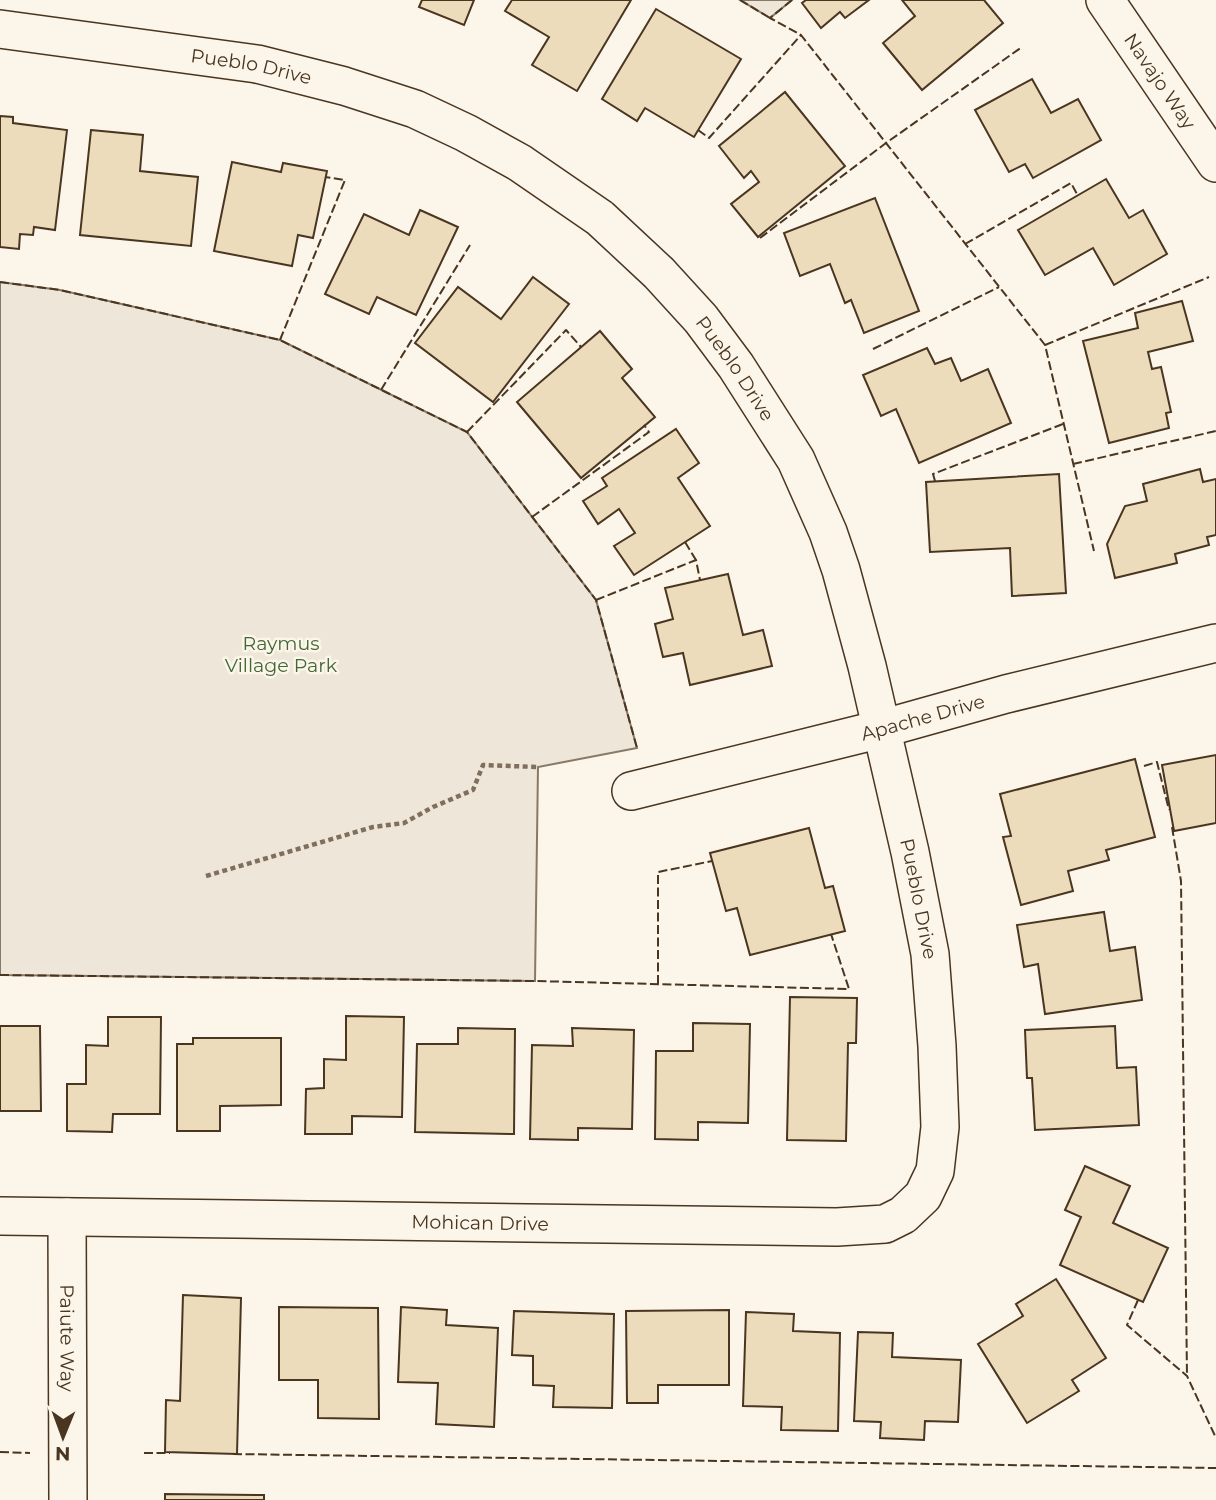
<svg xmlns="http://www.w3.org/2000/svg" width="1216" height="1500" font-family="Montserrat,sans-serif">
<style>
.green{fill:#ede6d9;stroke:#887966;stroke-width:2}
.building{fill:#ecdcbc;stroke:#4a3520;stroke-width:2}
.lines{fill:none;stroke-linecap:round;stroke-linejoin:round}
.minor-casing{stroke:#4a3520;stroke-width:40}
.path{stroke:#7f6f5c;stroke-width:4.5;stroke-dasharray:5 3.5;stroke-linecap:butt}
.minor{stroke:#fbf6e9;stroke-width:37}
.fence{stroke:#4a3520;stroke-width:2;stroke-dasharray:9 3.5;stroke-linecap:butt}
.labels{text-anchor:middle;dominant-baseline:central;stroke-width:5;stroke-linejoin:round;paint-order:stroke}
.street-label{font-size:19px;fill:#4a3520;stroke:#fbf6e9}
.park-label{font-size:19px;fill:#436837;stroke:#fbf6e9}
</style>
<rect width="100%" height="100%" fill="#fbf6e9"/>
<g class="green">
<polygon points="740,0 792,0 770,18"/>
<polygon points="0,282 60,290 280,340 467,432 596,600 637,748 538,767 535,981 0,975"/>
</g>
<g class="building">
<polygon points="422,0 474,0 464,25 419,7"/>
<polygon points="512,0 631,0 577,91 532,65 549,37 505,11"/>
<polygon points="806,0 869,0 845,18 840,12 821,28 802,3"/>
<polygon points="902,0 984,0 1003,23 922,90 883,43 915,16"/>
<polygon points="656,9 741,59 694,137 645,108 637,121 602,99"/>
<polygon points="1032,79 1051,113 1078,99 1101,140 1033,178 1025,164 1009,172 975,110"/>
<polygon points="785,92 845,166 758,237 731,204 759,182 751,171 744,178 719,146"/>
<polygon points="0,116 13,117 13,123 67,130 55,230 34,227 33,235 20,234 19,249 0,247"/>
<polygon points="91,130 143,135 140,171 198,177 191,246 80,235"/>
<polygon points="232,162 281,172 283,163 327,171 313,238 298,235 292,266 214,251"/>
<polygon points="1106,179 1129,218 1143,210 1167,254 1114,285 1093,248 1045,275 1018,230"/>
<polygon points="875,198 919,311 864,333 851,300 845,303 830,264 800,276 784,233"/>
<polygon points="420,210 458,227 416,315 377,297 369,314 325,294 364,214 409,235"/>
<polygon points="533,277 569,304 493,402 415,343 458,287 501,319"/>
<polygon points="1182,301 1193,341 1148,352 1152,369 1161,367 1171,412 1166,413 1169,428 1109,443 1083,341 1138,328 1135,313"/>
<polygon points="600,331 632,369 622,378 655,417 581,478 517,402"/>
<polygon points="927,348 935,364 951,358 961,381 988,369 1011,423 919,463 896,409 881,416 863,375"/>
<polygon points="676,429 699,463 678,478 710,526 634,575 614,546 635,533 619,509 598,524 583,501 607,486 602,478"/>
<polygon points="1200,469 1203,482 1216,479 1216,535 1207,537 1209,545 1175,554 1177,563 1115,578 1107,544 1125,506 1147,501 1143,484"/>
<polygon points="1059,474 1066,593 1012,596 1010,548 930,552 926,482"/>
<polygon points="728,574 743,635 763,630 772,666 690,685 683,653 663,657 655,624 673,619 665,588"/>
<polygon points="1216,755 1216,823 1174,831 1162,765"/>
<polygon points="1135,759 1155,837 1106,850 1109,860 1068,871 1073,891 1021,905 1003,837 1011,836 1000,794"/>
<polygon points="809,828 825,888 833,886 845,931 750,955 737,908 726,911 710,853"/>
<polygon points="1104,912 1110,951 1135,947 1142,1000 1045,1014 1038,964 1024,967 1017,925"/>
<polygon points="790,997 857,998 856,1043 848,1043 846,1141 787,1140"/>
<polygon points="346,1016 404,1017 402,1117 352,1116 352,1134 305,1134 306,1089 324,1088 324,1059 346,1060"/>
<polygon points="108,1017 161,1017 160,1114 113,1114 112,1132 67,1131 67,1084 86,1084 86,1045 108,1046"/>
<polygon points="693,1023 750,1024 748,1123 698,1122 698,1140 655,1139 656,1051 693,1051"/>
<polygon points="0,1026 40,1026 41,1111 0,1111"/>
<polygon points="1115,1026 1117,1068 1136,1067 1139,1125 1035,1130 1032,1078 1027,1078 1025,1030"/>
<polygon points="458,1028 515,1029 514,1134 415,1132 417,1044 458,1044"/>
<polygon points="572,1028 634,1030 632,1129 578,1128 578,1140 530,1139 532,1045 573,1046"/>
<polygon points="193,1038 281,1038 281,1105 220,1106 220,1131 177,1131 177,1044 193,1044"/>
<polygon points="1085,1166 1130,1186 1113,1223 1168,1248 1143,1302 1060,1265 1081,1217 1065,1210"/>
<polygon points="1056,1279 1106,1358 1072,1380 1079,1391 1027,1423 978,1344 1023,1316 1016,1304"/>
<polygon points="183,1295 241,1298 237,1454 165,1452 166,1400 180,1401"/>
<polygon points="279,1307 378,1308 379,1419 318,1418 318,1380 279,1380"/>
<polygon points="401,1307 447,1310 446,1325 498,1328 494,1427 436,1424 438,1383 398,1382"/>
<polygon points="729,1310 729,1385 658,1385 658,1403 627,1403 626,1311"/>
<polygon points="514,1311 614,1314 612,1408 553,1407 554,1386 533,1385 533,1356 512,1355"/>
<polygon points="746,1312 794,1314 793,1331 840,1333 838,1431 781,1430 782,1407 743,1406"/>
<polygon points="858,1332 893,1333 892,1357 961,1360 958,1422 925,1421 924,1440 880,1438 881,1422 854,1421"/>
<polygon points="165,1494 264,1495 264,1500 165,1500"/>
</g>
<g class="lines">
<g class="minor-casing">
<g id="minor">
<path id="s1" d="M1105 0 1216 163"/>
<path id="s2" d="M0 29 257 64 344 86 415 109 466 133 520 163 600 218 659 273 701 319 736 366 796 460 828 532 841 570 867 666 910 852 930 954 937 1046 940 1127 935 1171 923 1196 903 1215 885 1224 837 1227 0 1216"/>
<path id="s3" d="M631 791 881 729 1006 694 1216 643"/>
<path id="s4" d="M67 1217 68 1500"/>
</g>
</g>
<polyline class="path" points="206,876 373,827 404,823 433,807 473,790 483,765 538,767"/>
<use href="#minor" class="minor"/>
<g class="fence">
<polyline points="740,0 770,18"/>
<polyline points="792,0 770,18 801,35 1045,345 1094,551"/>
<polyline points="698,130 709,138 801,35"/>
<polyline points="760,238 886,143 1022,47"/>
<polyline points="965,244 1071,183 1078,196"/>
<polyline points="0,282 60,290 280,340 467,432 596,600 637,748"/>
<polyline points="280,340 345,180 325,177"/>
<polyline points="1045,345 1209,277"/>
<polyline points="873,349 999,287"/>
<polyline points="381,390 470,245"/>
<polyline points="467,432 566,330 581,347"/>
<polyline points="1073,464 1216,431"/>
<polyline points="935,481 933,474 1063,424"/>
<polyline points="532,517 649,432 644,425"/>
<polyline points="685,542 696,560"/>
<polyline points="596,600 696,560 700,580"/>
<polyline points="1144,766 1157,762 1169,810"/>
<polyline points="1172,827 1181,881 1187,1376"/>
<polyline points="0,975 535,981 849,989 831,934"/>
<polyline points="658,984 658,872 712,861"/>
<polyline points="1138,1300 1127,1325 1187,1376 1216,1438"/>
<polyline points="0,1452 30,1453"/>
<polyline points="144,1453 170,1453"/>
<polyline points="233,1454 1216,1468"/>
</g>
</g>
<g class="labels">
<g class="street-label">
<text stroke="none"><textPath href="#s2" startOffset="254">Pueblo Drive</textPath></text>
<text stroke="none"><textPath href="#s1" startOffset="98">Navajo Way</textPath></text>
<text stroke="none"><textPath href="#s2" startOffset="842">Pueblo Drive</textPath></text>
<text stroke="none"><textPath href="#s3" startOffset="301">Apache Drive</textPath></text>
<text stroke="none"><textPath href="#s2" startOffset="1409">Pueblo Drive</textPath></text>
<text transform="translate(480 1223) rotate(1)">Mohican Drive</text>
<text stroke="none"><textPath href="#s4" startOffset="121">Paiute Way</textPath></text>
</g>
<g class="park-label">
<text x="281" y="643">Raymus<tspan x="281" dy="22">Village Park</tspan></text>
</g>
</g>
<g transform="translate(63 1437) rotate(181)" stroke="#fbf6e9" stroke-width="5" paint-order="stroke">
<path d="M0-5L12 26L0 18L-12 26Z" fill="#4a3520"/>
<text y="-10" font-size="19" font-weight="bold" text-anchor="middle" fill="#4a3520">N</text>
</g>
</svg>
